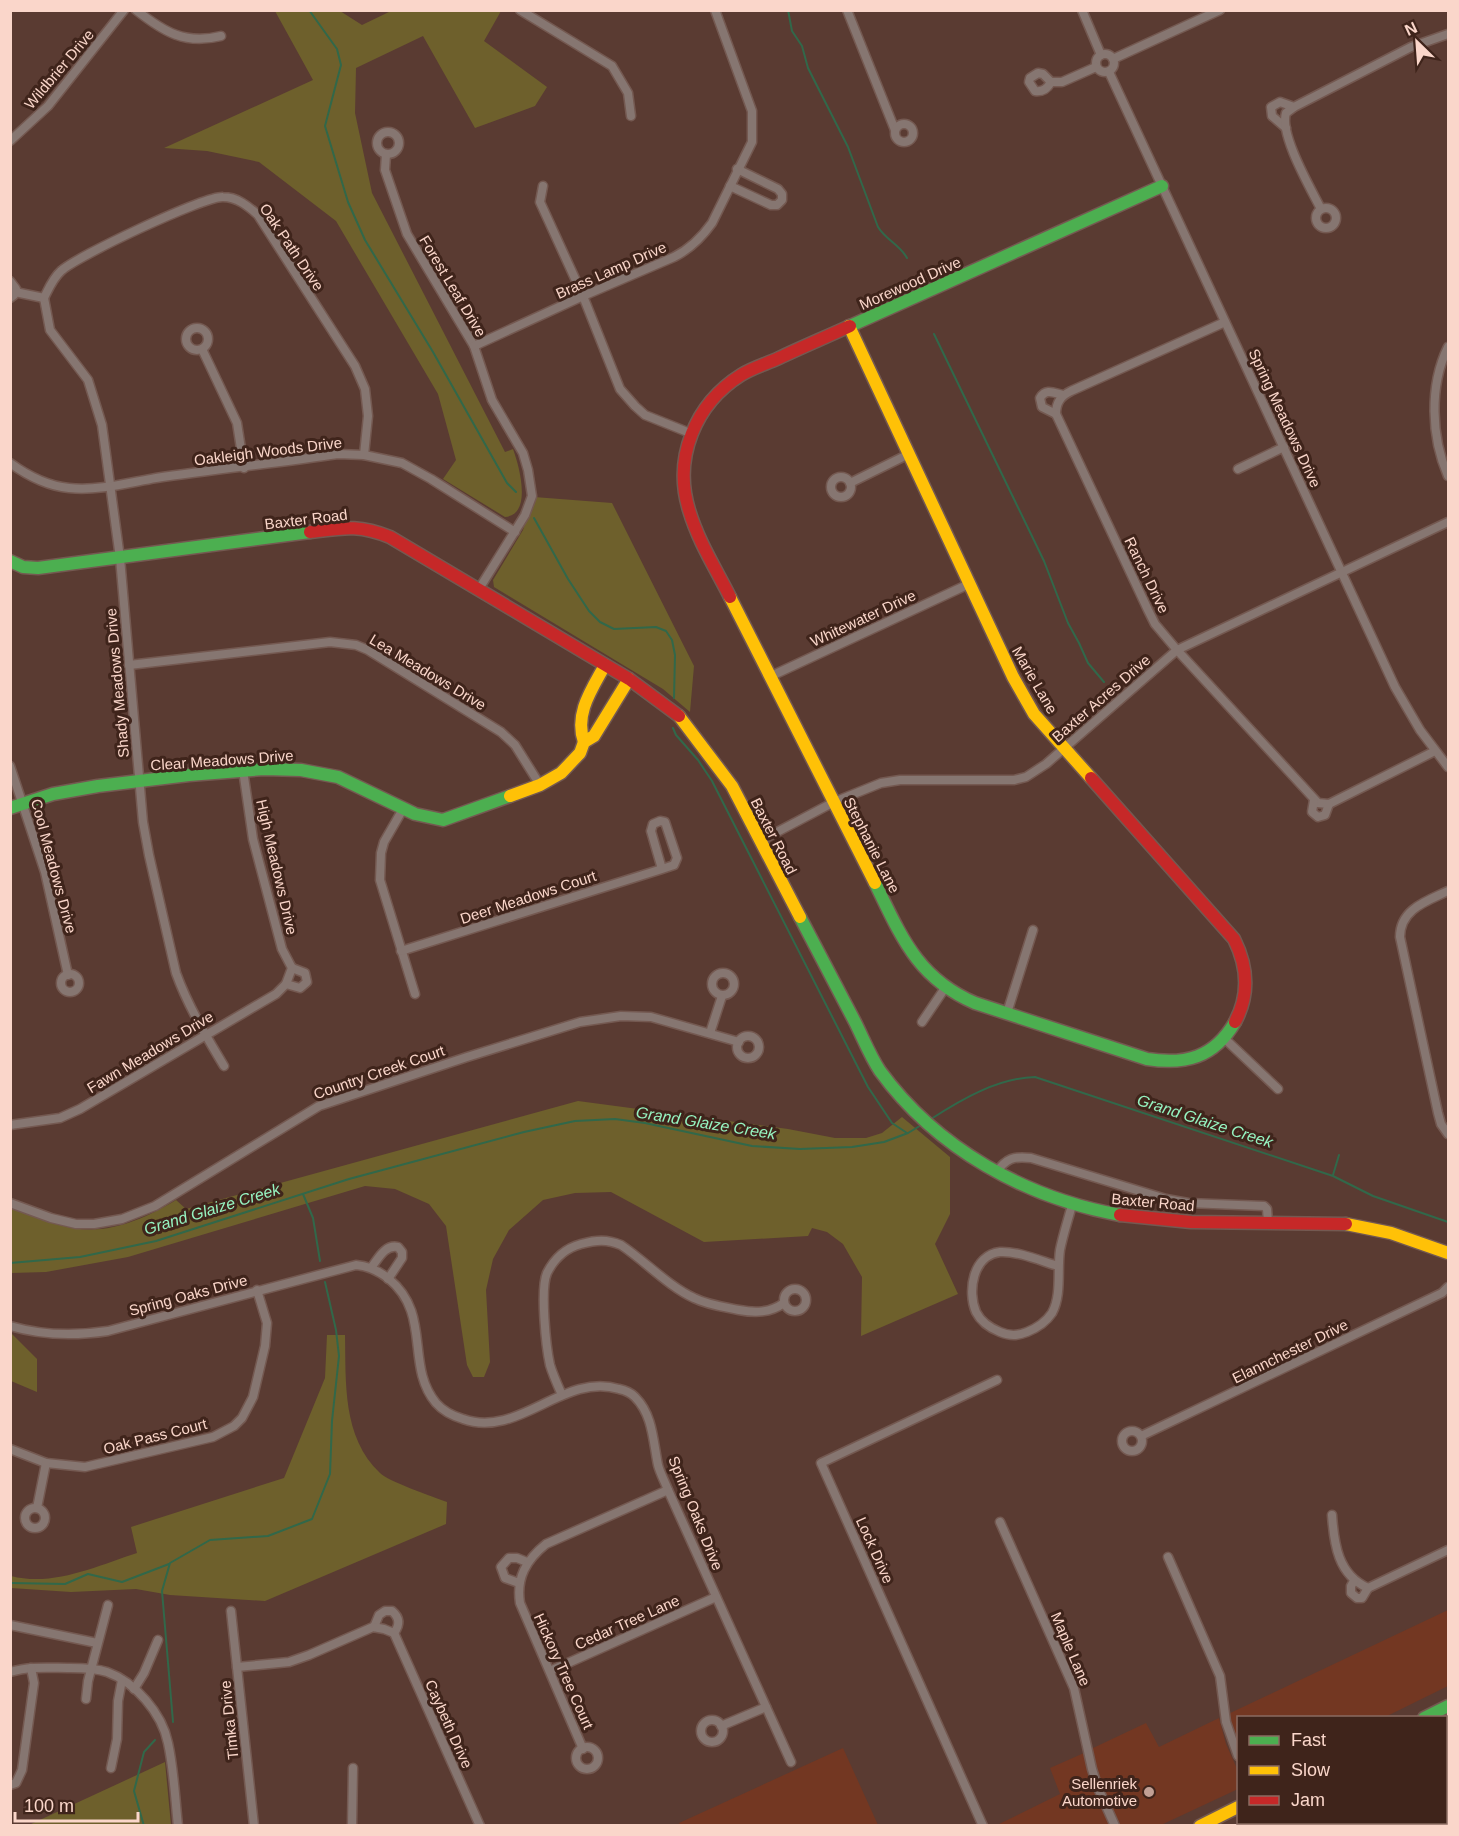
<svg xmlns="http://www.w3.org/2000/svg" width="1459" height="1836" font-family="Helvetica,sans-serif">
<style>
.built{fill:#733722}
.green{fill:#6e602c}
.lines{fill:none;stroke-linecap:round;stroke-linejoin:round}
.stream{stroke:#31684a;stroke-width:2}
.street-casing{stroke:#745951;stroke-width:11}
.fast-casing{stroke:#745951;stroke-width:15}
.slow-casing{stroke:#745951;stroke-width:15}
.jam-casing{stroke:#745951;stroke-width:15}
.street{stroke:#867671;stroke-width:8}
.fast{stroke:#4caf50;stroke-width:12}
.slow{stroke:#ffc107;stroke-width:12}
.jam{stroke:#c62828;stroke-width:12}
.poi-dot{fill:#c2a095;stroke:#3f241b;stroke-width:2}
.labels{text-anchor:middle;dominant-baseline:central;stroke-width:6;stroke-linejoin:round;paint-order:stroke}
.street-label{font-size:15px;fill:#fad6ca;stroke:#3f241b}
.poi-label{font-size:15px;fill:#fad6ca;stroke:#3f241b;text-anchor:end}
.water-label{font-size:16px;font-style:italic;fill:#96f3c0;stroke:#3f241b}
</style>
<rect width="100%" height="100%" fill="#5a3b32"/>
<g class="built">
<polygon points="1448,1610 1448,1686 1385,1717 1238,1718 1238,1745 1226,1715"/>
<polygon points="1219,1718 1226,1744 1238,1771 1238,1789 1161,1825 1120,1825 1102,1787 1091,1749 1146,1723 1159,1747"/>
<polygon points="1448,1726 1448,1806 1446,1798 1446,1727"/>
<polygon points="843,1748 878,1825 680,1825 679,1823"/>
<polygon points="1084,1753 1090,1776 1111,1825 995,1826 1060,1794 1050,1768"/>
</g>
<g class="green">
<path d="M275 11H340L362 25 391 11H501L484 41 547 87 535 106 475 128 423 36 356 68 355 113 372 193 505 452 513 449C519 465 533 515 505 517L443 479 456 460 438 394 336 221 259 162 207 151 164 148 313 80Z"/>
<polygon points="534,497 612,503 694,666 690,712 663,689 494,587 493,580 523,530"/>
<path d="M578 1101 788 1129 835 1138H866L882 1133 902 1117 950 1157V1214L935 1244 958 1294 861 1336 862 1277 843 1244 827 1232 812 1228 808 1236 704 1242 611 1192 575 1193 543 1200 509 1230 493 1259 486 1290 490 1362 484 1377H473L467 1365 446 1226 429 1204 395 1189 365 1186 128 1257 46 1272 11 1273 10 1205C27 1210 42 1219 58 1224 100 1239 141 1221 176 1200L186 1209Z"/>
<polygon points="11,1333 37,1359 37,1392 11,1381"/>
<path d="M327 1335H345C346 1382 342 1437 380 1473 387 1481 434 1497 447 1502L446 1524 265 1601 170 1595 136 1589 71 1592 11 1588V1576C53 1587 97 1566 137 1553L131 1527 284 1478 325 1378Z"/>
<polygon points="165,1762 171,1825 29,1825"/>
</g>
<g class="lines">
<g class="stream">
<polyline points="309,10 337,49 341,65 325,126 348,202 365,240 433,352 507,483 516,492"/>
<path d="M788 10 792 31 802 46 808 68 848 147 878 227C886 240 900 245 907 258"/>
<polyline points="934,334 1044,561 1068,623 1079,643 1088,663 1104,682"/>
<polyline points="534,518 568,579 589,611 600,622 614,629 656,627 666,631 672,640 675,655 674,698"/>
<polyline points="673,728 676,735 698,760 712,781 868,1087 892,1123 907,1133"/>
<path d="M931 1119C962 1099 998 1078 1035 1077L1333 1176 1373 1196 1448 1222"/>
<polyline points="1333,1175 1339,1155"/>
<polyline points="303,1194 313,1218 320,1261"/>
<polyline points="10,1263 80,1257 156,1241 349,1179 524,1132 575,1121 615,1119 645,1123 752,1146 800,1149 852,1147 884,1142 908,1133 923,1124"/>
<polyline points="10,1583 65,1584 88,1574 122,1582 169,1564"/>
<polyline points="173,1722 162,1591 170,1563 210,1540 268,1536 312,1519 330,1474 332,1421 339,1356 336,1330 325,1282"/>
<polyline points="144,1826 134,1791 144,1752 155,1740"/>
</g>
<g class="street-casing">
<g id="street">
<path d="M136 10C164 32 185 45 221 36"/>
<polyline points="520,10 612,66 628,93 631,116"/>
<polyline points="847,10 895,130"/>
<polyline points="1082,10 1101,55"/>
<circle cx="1105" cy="63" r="9"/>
<polyline points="1113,59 1220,10"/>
<polyline points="1109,72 1395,687 1420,730 1448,767"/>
<path d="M1051 82 1043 74 1038 73 1030 78 1029 82 1035 91C1043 92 1047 89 1051 82H1062L1096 67"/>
<circle cx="904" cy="133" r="9"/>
<polyline points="1286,128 1272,116 1271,107 1280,102 1294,107"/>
<circle cx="388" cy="143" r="11"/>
<polyline points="10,141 48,106 124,10"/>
<polyline points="386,154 385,170 407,234 474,346 492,400 523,453 528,470 532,496 525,515 479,589"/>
<polyline points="543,186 540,202 583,296 620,389 635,406 645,415 690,433"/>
<polyline points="730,186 771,205 777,205 782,200 782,194 778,189 737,169"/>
<circle cx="1326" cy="218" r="10"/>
<path d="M1321 209C1311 189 1279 134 1286 113L1294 107 1411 47 1448 34"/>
<polyline points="10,281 16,289 14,295 10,298"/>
<polyline points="15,292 44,298"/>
<path d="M44 298 50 330 88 380 102 425 120 558 143 822 149 855 176 973C188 1006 206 1036 224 1066"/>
<path d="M44 298C49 288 53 278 61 271 75 257 204 196 223 197 237 197 248 206 258 215L355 366 365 389 368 416 364 455"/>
<path d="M1225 322 1071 391C1061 396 1056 402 1056 414L1148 610 1155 624 1177 650 1318 803 1329 804 1435 751"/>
<circle cx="197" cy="339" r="11"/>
<path d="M474 346 583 296 674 257C690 249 702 237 712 223L752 142V111L715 10"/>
<path d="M1448 347C1429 386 1431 437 1448 476"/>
<polyline points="202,349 237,423 244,468"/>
<path d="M1056 414 1042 407 1040 398C1046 388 1054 393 1063 395"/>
<path d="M10 463C28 476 47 486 69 488 98 491 127 483 156 478 216 469 278 463 338 454L364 455 402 463 431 479 515 532"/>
<polyline points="1238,469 1284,447"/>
<circle cx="841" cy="487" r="10"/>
<polyline points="850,483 909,454"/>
<polyline points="129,665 330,642 356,645 368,650 501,732 515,745 540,785"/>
<polyline points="769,677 969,584"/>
<polyline points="10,766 45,872 68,975"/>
<polyline points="1314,800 1312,812 1318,817 1325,815 1329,804"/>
<polyline points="403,809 384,842 381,853 380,880 415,994"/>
<polyline points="760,841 834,802 881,783 900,780 1014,780 1026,777 1046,764 1177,650 1448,522"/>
<path d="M1448 891C1427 901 1400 909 1400 937L1438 1113 1441 1124 1448 1134"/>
<polyline points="401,951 662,869 674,865 677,858 665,822 660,821 653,824 651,831 662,869"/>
<circle cx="723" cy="984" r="11"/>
<circle cx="70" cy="983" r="9"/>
<polyline points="286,984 300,988 307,982 305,973 292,968"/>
<polyline points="1007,1013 1033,930"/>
<polyline points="922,1022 945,988"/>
<polyline points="710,1033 722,996"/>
<circle cx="748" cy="1047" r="11"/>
<polyline points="1224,1038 1278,1089"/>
<polyline points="10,1125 60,1118 80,1109 276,994 286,984 292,968 282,949 253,839 243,770"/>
<path d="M996 1173C1006 1158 1014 1156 1031 1158L1166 1199 1188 1203 1264 1206 1267 1209 1268 1222"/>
<polyline points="10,1203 51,1218 76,1224 94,1224 122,1219 155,1206 319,1106 467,1057 580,1022 621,1016 651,1017 739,1042"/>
<path d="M1058 1266C1041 1261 1018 1251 1000 1252 973 1255 967 1291 976 1312 981 1322 990 1328 1000 1332 1010 1336 1017 1336 1027 1332 1037 1328 1046 1322 1052 1313 1062 1295 1057 1270 1060 1250 1063 1235 1068 1220 1072 1205"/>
<path d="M371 1268C378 1259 385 1244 398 1247L402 1252V1258L388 1279"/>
<circle cx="795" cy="1300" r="11"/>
<path d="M10 1326C44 1336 75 1336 108 1331L356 1265C369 1266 379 1271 389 1279 432 1314 405 1366 436 1403 443 1411 453 1416 463 1419 519 1439 563 1372 619 1389 624 1390 631 1393 635 1397 653 1415 653 1441 658 1465 660 1473 665 1482 668 1490L791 1762"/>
<path d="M562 1395C558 1386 553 1375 550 1365 546 1347 540 1289 547 1273 554 1259 566 1248 581 1244 596 1240 607 1239 621 1245 645 1261 668 1286 694 1298 708 1305 724 1307 739 1310 755 1313 770 1313 784 1303"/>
<circle cx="1132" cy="1441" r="10"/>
<polyline points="1141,1436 1442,1293 1448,1287"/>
<polyline points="10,1449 46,1463 85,1467 213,1437 234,1426 242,1418 253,1397 265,1346 267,1323 257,1290"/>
<circle cx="35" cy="1518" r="10"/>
<polyline points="37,1508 46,1463"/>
<path d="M1332 1515C1334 1544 1338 1575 1368 1588L1448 1550"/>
<polyline points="1000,1522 1074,1688 1092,1769 1098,1788 1115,1826"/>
<polyline points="1168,1557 1220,1676 1226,1722 1238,1756"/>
<polyline points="1354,1581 1351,1586 1351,1593 1357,1598 1362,1598 1368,1588"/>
<polyline points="519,1583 505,1578 501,1567 509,1558 517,1558 527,1562"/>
<polyline points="231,1611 254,1826"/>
<polyline points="10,1625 97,1643"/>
<path d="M374 1627 379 1615 385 1611H392C400 1618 400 1625 394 1633"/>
<polyline points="237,1667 289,1662 309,1655 373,1627 384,1629 394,1633 480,1826"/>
<polyline points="550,1671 716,1597"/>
<path d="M10 1672C30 1666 50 1668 70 1668 82 1668 95 1668 107 1672 135 1682 162 1713 168 1743 174 1770 175 1798 178 1826"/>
<polyline points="134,1689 144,1673 158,1640"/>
<polyline points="86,1699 88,1681 108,1605"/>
<circle cx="712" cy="1731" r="11"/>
<polyline points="721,1726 766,1707"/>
<circle cx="587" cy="1758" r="11"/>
<path d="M583 1749 520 1603C516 1578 526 1560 546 1544L668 1490"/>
<polyline points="111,1768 117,1739 118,1701 122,1680"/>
<polyline points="10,1785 16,1783 22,1770 34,1683 31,1668"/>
<polyline points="1446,1809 1448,1815"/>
<polyline points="1309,1822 1310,1826"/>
<polyline points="352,1826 353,1768"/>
<polyline points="983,1826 821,1463 997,1380"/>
</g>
</g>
<g class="fast-casing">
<g id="fast">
<polyline points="850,326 1162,186"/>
<polyline points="10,561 23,567 38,568 310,532"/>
<polyline points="10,808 53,794 98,786 189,775 264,769 301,770 338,777 415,814 443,820 510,796"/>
<path d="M875 883C901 936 917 978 975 1003L1147 1059C1185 1065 1214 1058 1235 1022"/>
<path d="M800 917C818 952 837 987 855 1022 863 1038 870 1056 880 1071 937 1149 1026 1198 1120 1215"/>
<polyline points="1424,1718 1448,1706"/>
</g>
</g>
<g class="slow-casing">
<g id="slow">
<polyline points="849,326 1013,677 1034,714 1091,778"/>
<polyline points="730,597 875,883"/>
<polyline points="679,716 732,786 800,917"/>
<path d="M584 742C574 714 592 689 605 665"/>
<polyline points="510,796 540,785 561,773 580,753 584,742 594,736 629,679"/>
<polyline points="1346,1224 1391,1233 1448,1253"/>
<polyline points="1200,1826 1238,1807"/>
</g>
</g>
<g class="jam-casing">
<g id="jam">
<path d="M310 532C343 528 358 524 390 537L629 679 679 716"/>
<path d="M730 597C716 569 698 541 689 510 673 458 695 404 741 375 752 368 766 364 779 358 802 347 826 337 850 326"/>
<path d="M1091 778 1234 939C1248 967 1250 994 1235 1022"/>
<polyline points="1120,1215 1191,1222 1346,1224"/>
</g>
</g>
<use href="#street" class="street"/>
<use href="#fast" class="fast"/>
<use href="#slow" class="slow"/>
<use href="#jam" class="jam"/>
</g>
<circle class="poi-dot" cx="1149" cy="1792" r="6"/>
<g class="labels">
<g class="street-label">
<text transform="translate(59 69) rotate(-50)">Wildbrier Drive</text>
<text transform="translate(292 247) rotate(56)">Oak Path Drive</text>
<text transform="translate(611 270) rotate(-24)">Brass Lamp Drive</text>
<text transform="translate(910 283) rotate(-24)">Morewood Drive</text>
<text transform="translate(453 286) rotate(59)">Forest Leaf Drive</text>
<text transform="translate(1285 418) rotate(65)">Spring Meadows Drive</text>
<text transform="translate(268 451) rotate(-7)">Oakleigh Woods Drive</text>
<text transform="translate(306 519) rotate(-7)">Baxter Road</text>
<text transform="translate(1147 575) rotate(64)">Ranch Drive</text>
<text transform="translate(863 618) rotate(-25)">Whitewater Drive</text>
<text transform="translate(428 672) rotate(31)">Lea Meadows Drive</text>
<text transform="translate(1035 680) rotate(60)">Marie Lane</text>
<text transform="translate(117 683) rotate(-95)">Shady Meadows Drive</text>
<text transform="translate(1101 698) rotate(-41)">Baxter Acres Drive</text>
<text transform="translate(222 760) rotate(-4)">Clear Meadows Drive</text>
<text transform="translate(774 836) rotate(63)">Baxter Road</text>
<text transform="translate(872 845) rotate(63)">Stephanie Lane</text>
<text transform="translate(54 866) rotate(75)">Cool Meadows Drive</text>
<text transform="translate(277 867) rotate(77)">High Meadows Drive</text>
<text transform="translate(528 897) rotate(-18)">Deer Meadows Court</text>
<text transform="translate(150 1052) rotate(-31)">Fawn Meadows Drive</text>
<text transform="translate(379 1072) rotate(-19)">Country Creek Court</text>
<text transform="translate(1153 1202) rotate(5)">Baxter Road</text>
<text transform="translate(188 1295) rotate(-15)">Spring Oaks Drive</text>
<text transform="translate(1290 1351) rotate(-26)">Elannchester Drive</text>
<text transform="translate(155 1436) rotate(-14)">Oak Pass Court</text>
<text transform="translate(696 1513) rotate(68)">Spring Oaks Drive</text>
<text transform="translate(875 1550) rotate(66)">Lock Drive</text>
<text transform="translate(627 1622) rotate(-24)">Cedar Tree Lane</text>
<text transform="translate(1071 1649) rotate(67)">Maple Lane</text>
<text transform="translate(564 1671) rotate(66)">Hickory Tree Court</text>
<text transform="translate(229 1720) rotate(-96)">Timka Drive</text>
<text transform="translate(449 1724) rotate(66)">Caybeth Drive</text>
</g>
<g class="poi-label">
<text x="1137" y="1783">Sellenriek<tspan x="1137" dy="17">Automotive</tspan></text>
</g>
<g class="water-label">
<text transform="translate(1205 1121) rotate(18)">Grand Glaize Creek</text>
<text transform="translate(706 1123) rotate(9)">Grand Glaize Creek</text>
<text transform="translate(212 1209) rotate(-17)">Grand Glaize Creek</text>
</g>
</g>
<rect width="1459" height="1836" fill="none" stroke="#fad6ca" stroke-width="24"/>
<rect x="1237" y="1716" width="210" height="108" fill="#3f241b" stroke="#8a6b61" stroke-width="1.5"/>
<rect x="1249" y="1736" width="30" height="9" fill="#4caf50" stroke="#8a6b61" stroke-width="1.5"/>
<text x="1291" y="1746" font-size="18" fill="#fad6ca">Fast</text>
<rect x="1249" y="1766" width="30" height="9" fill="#ffc107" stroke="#8a6b61" stroke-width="1.5"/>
<text x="1291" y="1776" font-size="18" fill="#fad6ca">Slow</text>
<rect x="1249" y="1796" width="30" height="9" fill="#c62828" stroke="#8a6b61" stroke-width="1.5"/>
<text x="1291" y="1806" font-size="18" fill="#fad6ca">Jam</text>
<g transform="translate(1417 42) rotate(335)" stroke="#3f241b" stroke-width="4.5" paint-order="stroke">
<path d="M0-4.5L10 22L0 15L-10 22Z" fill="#fad6ca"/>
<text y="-9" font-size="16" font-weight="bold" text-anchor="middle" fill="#fad6ca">N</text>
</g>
<path d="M15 1812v9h123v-9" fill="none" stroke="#fad6ca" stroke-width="3"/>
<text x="24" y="1812" font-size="18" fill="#fad6ca" stroke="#3f241b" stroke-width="4.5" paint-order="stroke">100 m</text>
</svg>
